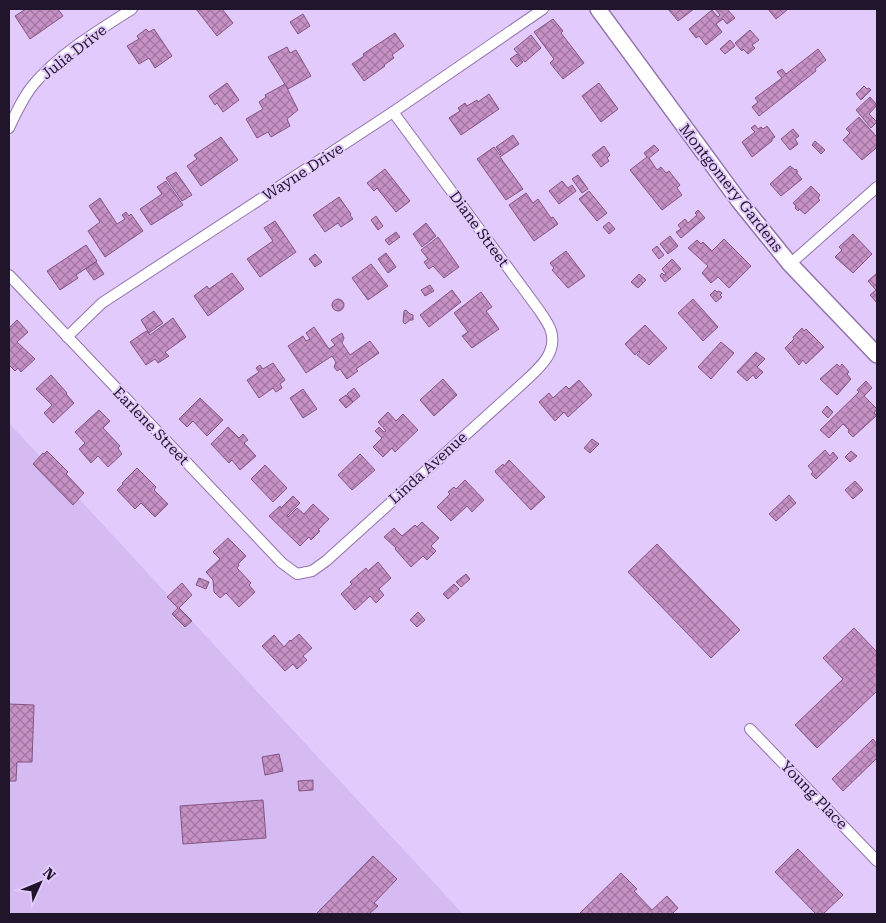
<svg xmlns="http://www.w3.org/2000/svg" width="886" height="923" font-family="'Roboto Serif',serif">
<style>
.built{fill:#d5bbf1}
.building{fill:url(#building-cross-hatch);stroke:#845584}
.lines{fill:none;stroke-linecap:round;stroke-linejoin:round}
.street-casing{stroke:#9173ad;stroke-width:12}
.secondary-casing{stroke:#9173ad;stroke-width:18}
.street{stroke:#fff;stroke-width:10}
.secondary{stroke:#fff;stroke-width:15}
.labels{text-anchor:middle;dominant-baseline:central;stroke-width:4;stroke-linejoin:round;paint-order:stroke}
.street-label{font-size:15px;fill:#21152b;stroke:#e3cafd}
</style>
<defs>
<pattern id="building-cross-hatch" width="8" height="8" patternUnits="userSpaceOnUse" patternTransform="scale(1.25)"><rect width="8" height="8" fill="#c691c5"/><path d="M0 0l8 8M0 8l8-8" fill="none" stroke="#a075a0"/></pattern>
</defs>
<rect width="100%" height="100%" fill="#e3cafd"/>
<polygon class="built" points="9,423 463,914 9,914"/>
<g class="building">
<polygon points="26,9 58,9 63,16 30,39 15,16"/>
<polygon points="196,9 222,9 233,23 217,36"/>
<polygon points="668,9 694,9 678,21"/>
<polygon points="715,9 727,9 735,18 727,24 723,19 716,24 722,32 706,45 699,36 696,38 689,29 712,10 718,17 720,15"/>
<polygon points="768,9 786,9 787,10 776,19"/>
<polygon points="303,14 310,26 298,34 290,22"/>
<polygon points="553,19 563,31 561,33 584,63 563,79 550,63 554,59 534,32"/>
<polygon points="146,29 149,32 154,29 172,56 155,68 149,58 139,64 127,46 139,39 137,36"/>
<polygon points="750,30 759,40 752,45 755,48 748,54 743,49 742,51 735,43"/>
<polygon points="395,33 404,46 392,55 394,58 384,65 385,66 364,81 352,64 364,56 363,54"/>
<polygon points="531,35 541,48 525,62 514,49"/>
<polygon points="730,40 735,46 725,54 720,49"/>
<polygon points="287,47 290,53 296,50 311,76 288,89 268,57"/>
<polygon points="818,49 826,60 815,69 816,71 759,116 752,107 758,102 755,98 782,78 777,72 782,69 786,74"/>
<polygon points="517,54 523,62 517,67 510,59"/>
<polygon points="227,83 239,100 223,112 217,103 215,105 209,96"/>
<polygon points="599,83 618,109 601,122 582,96"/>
<polygon points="285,84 298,110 287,119 290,126 271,137 268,132 257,138 246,119 263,109 259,102 266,97 265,95"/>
<polygon points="864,86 867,89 869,88 871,90 861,100 856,94"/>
<polygon points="489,94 499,109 461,135 449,118 460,111 458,108 465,103 467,106 477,100 478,102"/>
<polygon points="870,97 877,105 869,114 877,122 871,128 856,110"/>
<polygon points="859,117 877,137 877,146 875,149 862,160 843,140 850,133 846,129"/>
<polygon points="755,125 758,129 761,127 763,129 767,126 775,137 772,139 772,141 752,157 742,142 755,132 751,128"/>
<polygon points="793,129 799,136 795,139 798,144 790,150 781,139"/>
<polygon points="513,135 519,144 500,157 523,189 506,200 477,159 494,147 500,155 501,154 496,147"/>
<polygon points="221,137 238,160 201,186 187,166 197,159 194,155"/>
<polygon points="815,141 825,150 821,154 812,145"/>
<polygon points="654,145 659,150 649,158 657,170 661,167 666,173 669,171 680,185 677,188 682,195 662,210 630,170 647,157 644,153"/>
<polygon points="604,146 610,155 607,158 609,161 601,167 592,155"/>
<polygon points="790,166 795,170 796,169 798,172 796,172 802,179 781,196 770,184"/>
<polygon points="385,169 410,201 396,212 377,188 374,191 367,183"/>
<polygon points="176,172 192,195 182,201 166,178"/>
<polygon points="578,175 588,189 582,193 572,179"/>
<polygon points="166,181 183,205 151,225 140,209 162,194 157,187"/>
<polygon points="562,181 568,188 572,185 576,191 559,204 549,191"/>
<polygon points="811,186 820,195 818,198 820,200 805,214 799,209 798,211 795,208 796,206 793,203"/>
<polygon points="589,191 607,213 597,221 579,199"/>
<polygon points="526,193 533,203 538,199 551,218 553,217 558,224 534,241 509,205"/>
<polygon points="339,197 351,214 350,215 353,219 341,227 338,223 325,232 313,215"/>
<polygon points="100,198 117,224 125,219 122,215 126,212 129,216 131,214 143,231 105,257 88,231 100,222 89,206"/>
<polygon points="698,210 705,218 681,238 676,232 681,229 678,225 685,219 688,223 697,215 695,213"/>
<polygon points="376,216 383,226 378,230 371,220"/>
<polygon points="275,221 296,252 260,277 247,259 273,241 264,228"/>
<polygon points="609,222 615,229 609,234 603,227"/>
<polygon points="426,223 436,236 422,247 413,234"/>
<polygon points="396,232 400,237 389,245 385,240"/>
<polygon points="853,234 872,254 853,273 835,257 842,250 839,247"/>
<polygon points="670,236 678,246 668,254 660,244"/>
<polygon points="438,237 459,267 444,278 433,266 429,269 424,262 428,259 421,250"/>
<polygon points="724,239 751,266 729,288 718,277 711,283 702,273 708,266 688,248 697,240 701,244 703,242 712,251"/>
<polygon points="86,245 97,261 76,275 78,278 60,290 47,271"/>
<polygon points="657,246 664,255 659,259 652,250"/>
<polygon points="566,251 585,276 568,288 552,270 554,268 550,263"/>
<polygon points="386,253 396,267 388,273 378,259"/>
<polygon points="315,254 322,262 315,267 309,259"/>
<polygon points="672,259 681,269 665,282 660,276 662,273 664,275 666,274 662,269"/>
<polygon points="96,262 104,274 94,280 86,269"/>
<polygon points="371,264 388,286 368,300 352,278"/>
<polygon points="232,273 244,289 208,316 194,296 207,286 209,289"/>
<polygon points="877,273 877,303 870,295 876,290 868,281"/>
<polygon points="639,274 646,280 638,288 631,282"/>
<polygon points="430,285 434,291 425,296 421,290"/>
<polygon points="452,290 461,302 429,327 420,315"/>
<polygon points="715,290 717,292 719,291 722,293 720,295 722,297 716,302 710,295"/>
<polygon points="481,292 492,307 486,311 499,329 472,348 462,336 468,332 454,313"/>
<circle cx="338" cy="305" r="6"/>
<polygon points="693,299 718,327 703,341 678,313"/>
<polygon points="406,310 410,314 413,315 413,320 410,320 405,324 403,322 404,311"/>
<polygon points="154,311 163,323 149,333 141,320"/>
<polygon points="173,318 186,337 165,352 169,356 158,363 155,359 146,365 130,342 143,333 147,331 150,335"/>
<polygon points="17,320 28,332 17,342 35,359 21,372 18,368 15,371 9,365 9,328"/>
<polygon points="645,325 667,348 649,365 637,355 640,352 639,351 635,355 625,344"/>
<polygon points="314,327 329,349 335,345 331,340 342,333 344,338 342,343 350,355 370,341 379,353 356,369 358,371 347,379 340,369 337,371 334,367 336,362 332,356 306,373 288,346 303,336 306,341 310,339 306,333"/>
<polygon points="802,328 804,331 806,329 824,347 806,364 803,360 799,365 785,348 794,339 793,337"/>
<polygon points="721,342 734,353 711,379 698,367"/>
<polygon points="756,352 765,359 757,367 763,372 756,379 753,375 747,381 737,372"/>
<polygon points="273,363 285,380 280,384 282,388 276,392 273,388 259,398 247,380 259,372 256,368 260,365 263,369"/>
<polygon points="837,364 840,367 842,364 849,372 847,374 851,379 837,395 820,379"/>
<polygon points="51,375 67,393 66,394 74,403 53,423 44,413 52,405 36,389"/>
<polygon points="443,379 457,395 434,416 420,400"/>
<polygon points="579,380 592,395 568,417 564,412 555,421 539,402 549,393 553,398 566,386 569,389"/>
<polygon points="866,381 872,388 864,396 877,409 874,413 877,415 853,437 848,432 849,430 843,424 829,438 820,430 859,392 857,390"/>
<polygon points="354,388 360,396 353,402 347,394"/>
<polygon points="303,389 317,409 303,418 290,398"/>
<polygon points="346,395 353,402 346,408 339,400"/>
<polygon points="200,398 223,420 207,436 193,421 187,427 179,419"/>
<polygon points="827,406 833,412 828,418 822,412"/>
<polygon points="99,410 110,421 103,428 120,446 118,448 122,454 108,467 98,456 91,463 79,449 85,443 75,432"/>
<polygon points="388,412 396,421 403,414 418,430 395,452 392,448 383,457 373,447 382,438 375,431 379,427 384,432 386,431 378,422"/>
<polygon points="228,427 239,438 243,434 248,440 244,443 256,456 240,470 232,460 229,463 211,444"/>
<polygon points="592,439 599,444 590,453 584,448"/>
<polygon points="825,450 830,456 833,452 838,458 816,479 811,474 813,472 808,466"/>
<polygon points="47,451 68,472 66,474 84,493 73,505 33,464 43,453 44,454"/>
<polygon points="851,451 857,456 850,462 845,457"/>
<polygon points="360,454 375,470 352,490 338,475"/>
<polygon points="509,460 545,497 531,510 496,473 495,471 503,464 504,466"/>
<polygon points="265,465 287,488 273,502 251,479"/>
<polygon points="137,468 156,487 154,490 168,504 155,517 141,503 135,509 117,490 123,484 122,483"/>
<polygon points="465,480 484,500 472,512 467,506 451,521 437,507 450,494 448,492 454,487 456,489"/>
<polygon points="855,481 863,490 853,499 845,490"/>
<polygon points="789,495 796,503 776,521 769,514"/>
<polygon points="293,496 300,503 288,515 287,515 288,517 297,508 304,514 313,504 329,519 318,530 320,531 311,540 309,537 300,546 269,516 280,506 281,508"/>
<polygon points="422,522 439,538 431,546 436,551 427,560 423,556 411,567 395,549 396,548 384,537 394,528 402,536 415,525 417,527"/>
<polygon points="228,538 246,556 238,564 239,565 237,568 251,583 249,585 255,592 239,607 226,593 220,598 214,592 213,580 206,572 220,559 213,552"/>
<polygon points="657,544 740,630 711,658 628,572"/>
<polygon points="378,562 391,578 379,589 384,595 376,603 370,596 355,610 341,594 352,584 350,582 366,568 368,571"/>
<polygon points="466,574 470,579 461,587 456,582"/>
<polygon points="199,578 209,582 206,589 196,585"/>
<polygon points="182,583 192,595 179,608 192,621 185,627 172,614 178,608 167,597"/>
<polygon points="454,584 459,589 448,599 443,594"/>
<polygon points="418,612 425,620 417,627 410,620"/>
<polygon points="854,628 877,652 877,691 817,748 795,725 843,679 823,658"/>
<polygon points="299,634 312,648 303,656 307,660 297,669 293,664 285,671 262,646 274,635 284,647 290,640 291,641"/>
<polygon points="9,704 34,705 32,762 17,762 16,781 9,781"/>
<polygon points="873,739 877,744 877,758 843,791 832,779"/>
<polygon points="279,754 283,771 265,775 262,757"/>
<polygon points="313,780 313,790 299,791 298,781"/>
<polygon points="263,800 266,838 183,844 180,806"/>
<polygon points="798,849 843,895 823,914 816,914 775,872"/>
<polygon points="373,856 397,879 374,903 378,906 369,914 318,914 317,913"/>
<polygon points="621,873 637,889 634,891 652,910 667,896 678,908 672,914 579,914"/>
</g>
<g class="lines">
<g class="street-casing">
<g id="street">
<path d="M9 128C16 113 23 97 34 84 60 53 98 31 132 9"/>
<polyline points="790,264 877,187"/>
<path d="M9 275 282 563 297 574 312 571 326 561 522 384C537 370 558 354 551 331 549 324 543 316 539 310L393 112"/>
<polyline points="67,337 102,303 393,112 543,9"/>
<polyline points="750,729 877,861"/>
</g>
</g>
<g class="secondary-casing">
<polyline id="secondary" points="598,9 739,201 790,264 877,355"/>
</g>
<use href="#street" class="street"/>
<use href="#secondary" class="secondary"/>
</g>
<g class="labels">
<g class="street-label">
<text transform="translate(74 52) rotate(-38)">Julia Drive</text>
<text transform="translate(303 172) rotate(-33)">Wayne Drive</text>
<text transform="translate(731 188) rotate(52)">Montgomery Gardens</text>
<text transform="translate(479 229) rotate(54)">Diane Street</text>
<text transform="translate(151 426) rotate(46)">Earlene Street</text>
<text transform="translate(428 468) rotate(-42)">Linda Avenue</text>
<text transform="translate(814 795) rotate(46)">Young Place</text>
</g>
</g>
<rect width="886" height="923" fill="none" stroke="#21152b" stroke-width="20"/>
<g transform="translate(40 883) rotate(46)" stroke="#e3cafd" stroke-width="4" paint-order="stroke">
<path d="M0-4L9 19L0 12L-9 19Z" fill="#21152b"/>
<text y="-8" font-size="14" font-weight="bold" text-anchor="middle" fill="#21152b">N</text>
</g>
</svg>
